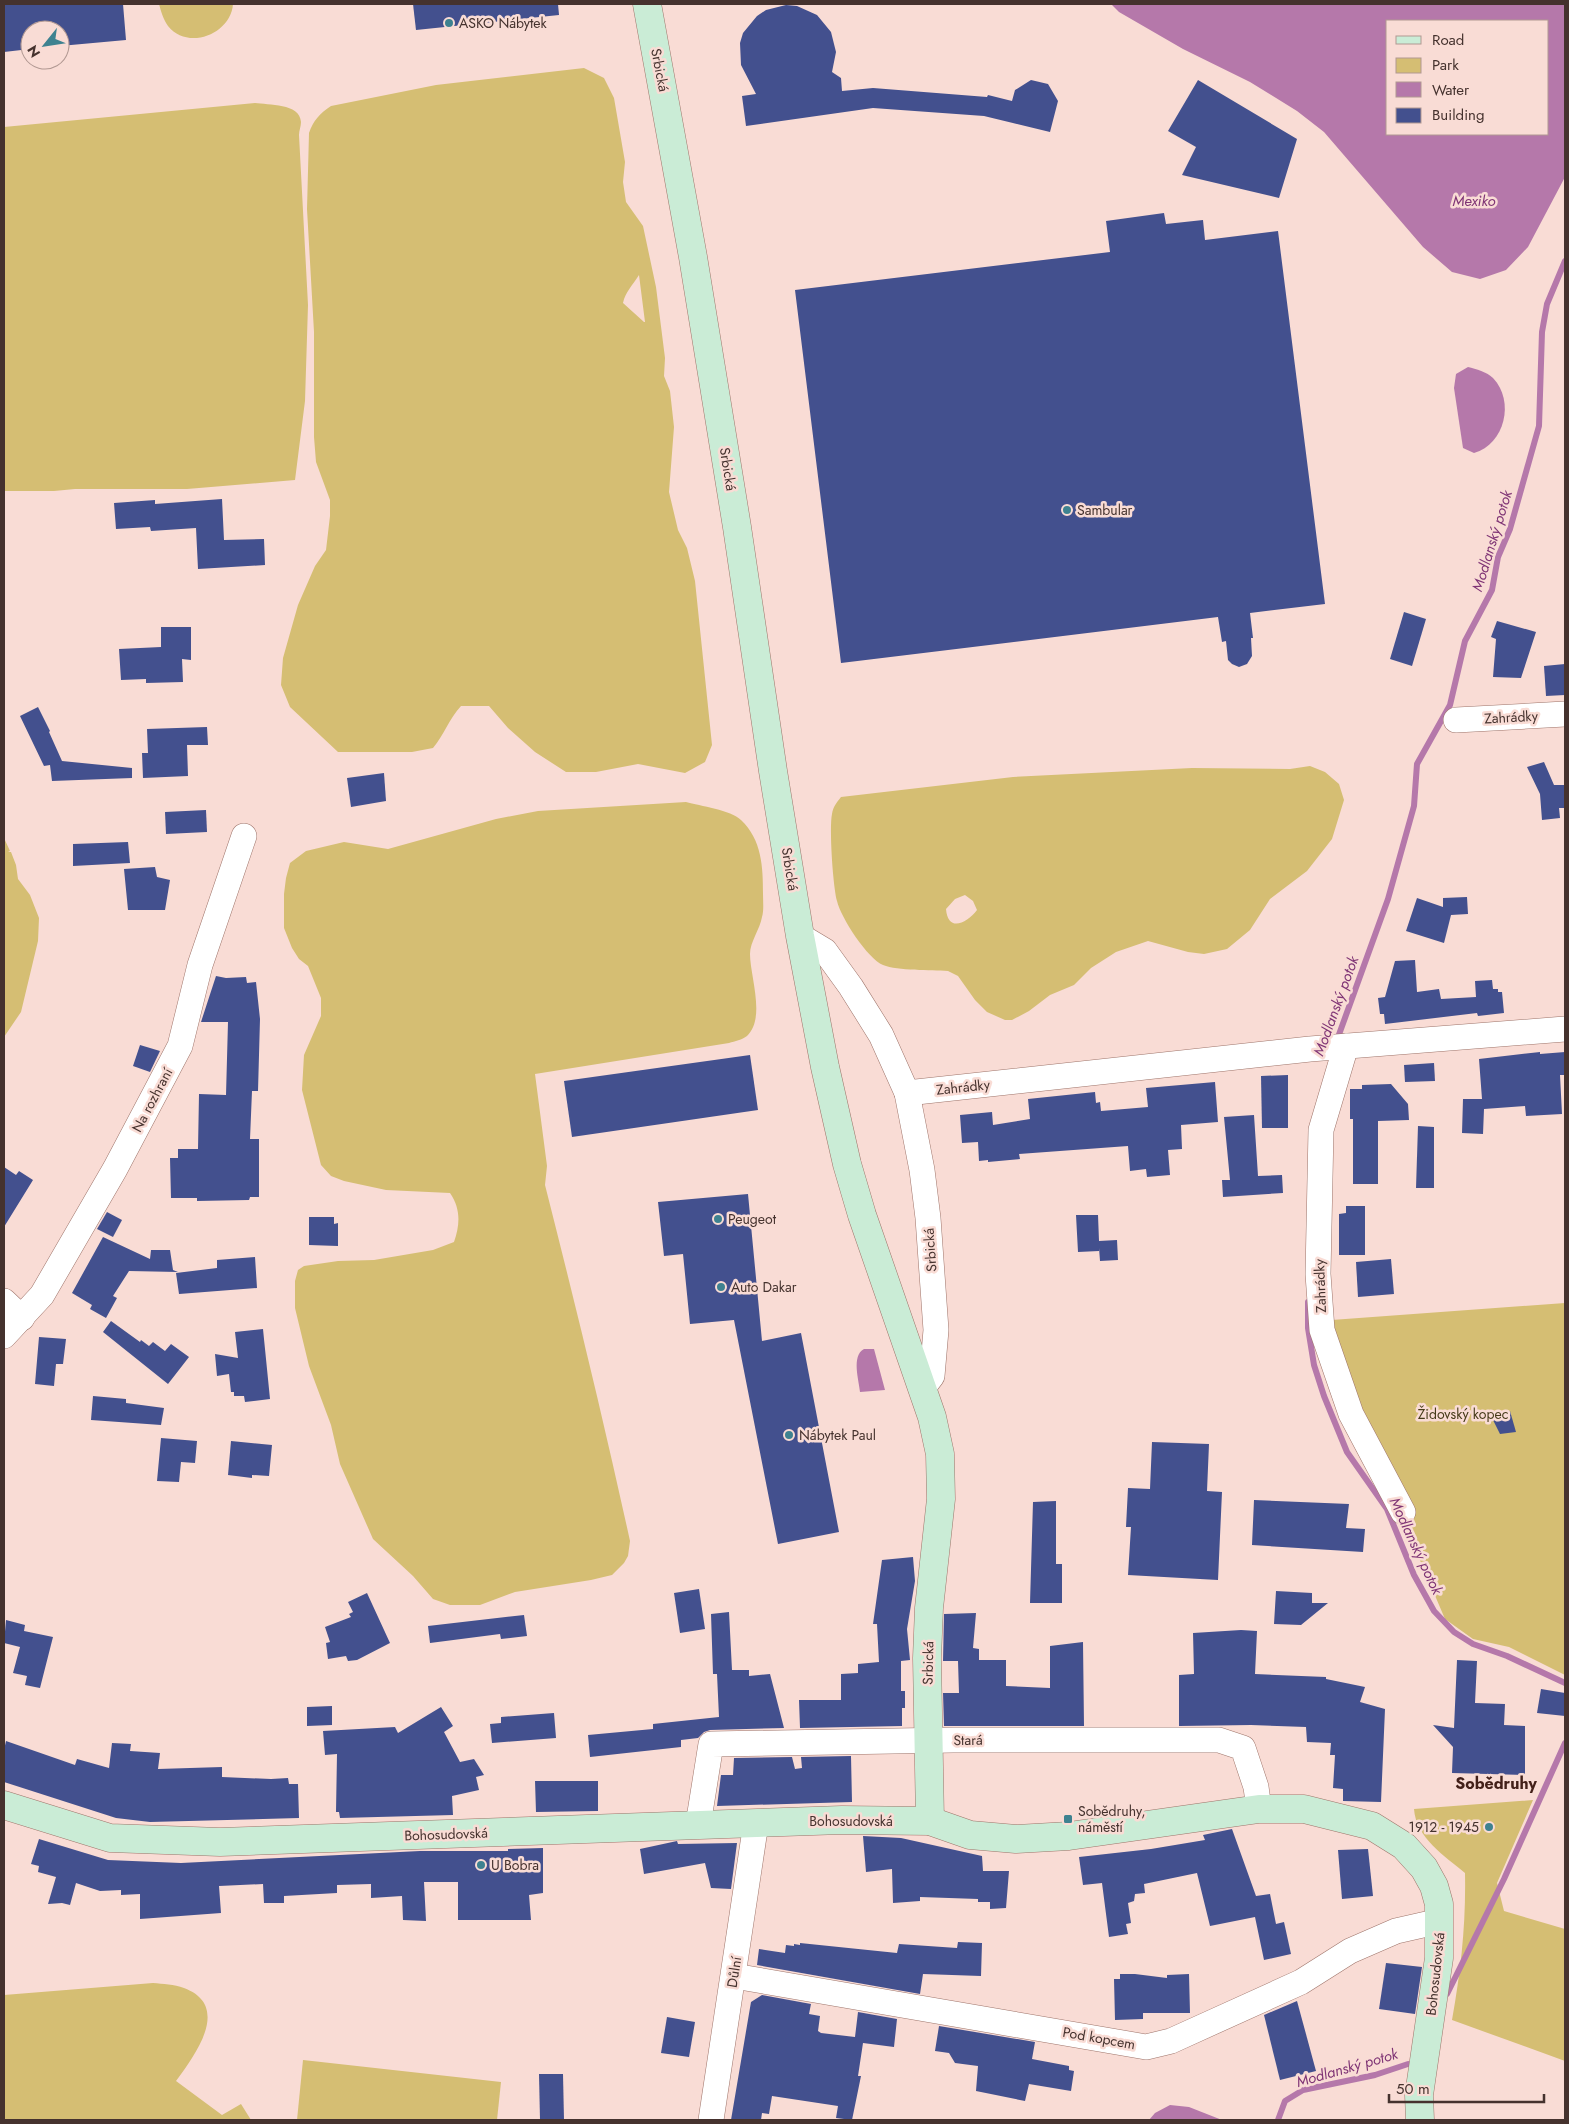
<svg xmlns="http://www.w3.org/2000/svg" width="1569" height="2124" font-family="Jost,sans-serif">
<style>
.green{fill:#d5be73;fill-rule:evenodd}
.water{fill:#b578aa;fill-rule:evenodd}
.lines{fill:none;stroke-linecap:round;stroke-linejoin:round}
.stream{stroke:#b578aa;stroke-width:6}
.building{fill:#43508e}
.street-casing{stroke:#9e746a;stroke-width:26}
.secondary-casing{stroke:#9e746a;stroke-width:29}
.street{stroke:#fff;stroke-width:25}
.secondary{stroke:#caecd6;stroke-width:28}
.poi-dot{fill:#3e8290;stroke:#f9dcd5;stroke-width:2}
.labels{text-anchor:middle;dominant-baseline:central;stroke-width:5;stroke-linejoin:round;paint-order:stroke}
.poi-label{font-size:14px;fill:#45322e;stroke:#f9dcd5;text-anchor:start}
.street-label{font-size:14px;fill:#45322e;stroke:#f9dcd5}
.park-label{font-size:14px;fill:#463b19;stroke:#f9dcd5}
.water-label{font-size:15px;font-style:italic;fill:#7f3475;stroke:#f9dcd5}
.quarter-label{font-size:16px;font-weight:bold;fill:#432019;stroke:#f9dcd5}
</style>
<rect width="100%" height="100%" fill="#f9dcd5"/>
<g class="green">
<path d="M159 4H233C231 34 188 51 168 26 163 19 161 11 159 4Z"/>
<path d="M584 68 604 78 614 98 625 162 623 182 626 202 643 226 656 287 665 358 664 376 670 391 674 427 669 492 678 530 687 548 695 581 712 745 705 762 685 773 638 764 596 772H566L535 752 508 728 489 706H461C449 719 444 735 433 748L412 752H338L290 707 281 685 283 658 298 605 315 566 326 550 330 516V500L316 462 314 437V332L307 209 309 133C313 121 320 113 331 106L436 85ZM639 275 645 322H644L623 303C625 292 633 285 639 275Z"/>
<path d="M255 103C268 105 300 103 301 122 301 126 299 131 299 135L308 305 305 401 295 480 187 489H75L54 491H4V127Z"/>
<path d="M1310 766 1325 772 1339 784 1344 800 1332 839 1307 871 1270 899 1250 930 1227 949 1204 954 1188 952 1148 941 1116 952 1091 968 1074 985 1050 995 1029 1011 1012 1020H1005L987 1012 975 1000 958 976 948 971C931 970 898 971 883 965 868 959 841 918 837 901 833 887 829 828 832 814 833 807 837 802 841 797L1013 777 1192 768 1290 769ZM965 895 973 901 977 910C967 923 948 933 946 909L955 899Z"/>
<path d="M686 802C700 806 731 810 741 820 762 840 763 867 763 894 763 902 764 910 762 917 760 929 750 942 750 954 750 976 766 1018 747 1036 742 1040 735 1041 729 1043L535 1074 547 1166 545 1185C575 1303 604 1422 630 1541L628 1556 624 1563 612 1575 591 1580 515 1592 480 1605H450L433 1599 413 1576 373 1539 340 1464 331 1425 309 1366 295 1308V1281L298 1270 304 1266 338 1261 374 1260 433 1250 454 1242C460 1225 461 1209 450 1193L386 1190 344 1181 331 1176 321 1165 302 1090 304 1055 321 1016V998L308 966 299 959 292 948 284 928V894L286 878 290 863 306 851 344 842 388 849 496 819 538 811Z"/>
<polygon points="4,838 10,851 8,852 11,852 16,865 18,879 30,895 39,918 38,941 21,1012 4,1037"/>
<polygon points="1565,1303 1565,1675 1509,1647 1473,1639 1445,1619 1318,1321"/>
<path d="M1533 1800 1497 1883 1504 1911 1565 1929V2061L1452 2020C1461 1970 1466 1924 1465 1873 1445 1856 1416 1838 1414 1809Z"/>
<path d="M153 1983C163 1984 174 1984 184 1988 232 2006 195 2055 176 2081L222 2115 241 2104 251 2120H4V1995Z"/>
<polygon points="303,2060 501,2082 497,2120 297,2120"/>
</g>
<g class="water">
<path d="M1111 4H1565V177L1528 247 1506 270 1480 279 1452 272 1423 247 1324 132 1297 111 1250 82 1183 49 1119 12ZM1388 21H1548V134H1388Z"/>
<path d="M1468 367C1476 369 1487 372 1493 378 1515 401 1505 444 1474 453L1463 448 1454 388 1456 374Z"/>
<path d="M864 1349H874L885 1390 860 1392C859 1380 851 1356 864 1349Z"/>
<polygon points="1170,2105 1189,2107 1222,2120 1149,2120 1155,2113"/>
</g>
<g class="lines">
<g class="stream">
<polyline points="1337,1040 1388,899 1414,806 1417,764 1450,705 1465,641 1492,590 1498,557 1510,529 1539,426 1542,332 1547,304 1565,261"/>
<polyline points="1308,1302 1308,1328 1314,1365 1324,1396 1347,1452 1387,1509 1414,1575 1434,1611 1454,1632 1473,1644 1507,1656 1565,1683"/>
<polyline points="1447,1994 1504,1879 1565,1743"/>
<polyline points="1278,2120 1285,2101 1303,2090 1375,2075 1408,2064"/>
</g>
</g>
<g class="building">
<polygon points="4,4 123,4 126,40 60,46 60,30 30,30 30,49 4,52"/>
<polygon points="413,4 558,4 559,15 416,30"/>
<polygon points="786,5 797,6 817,15 831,32 836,52 832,72 841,78 842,91 873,88 987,97 988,95 1012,101 1015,90 1031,80 1048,84 1058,101 1050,132 984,116 873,108 746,126 742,96 756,94 741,65 740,43 743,33 757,16 766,10"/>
<polygon points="1198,80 1297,139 1279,198 1182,175 1196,147 1168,131"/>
<polygon points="1164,213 1166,224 1203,220 1205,240 1278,231 1325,604 1250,613 1253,638 1251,638 1252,656 1247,664 1239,667 1232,664 1228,660 1226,641 1222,642 1218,617 841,663 795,290 1110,252 1106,221"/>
<polygon points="222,499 224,540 264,539 265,565 198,569 196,528 151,531 150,527 116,529 114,503 155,500 155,504"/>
<polygon points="1404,612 1426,619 1412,666 1390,659"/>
<polygon points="1497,621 1536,632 1521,678 1493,677 1496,639 1491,637"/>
<polygon points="161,627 191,627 191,660 182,659 183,682 146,683 146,679 121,680 119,649 161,647"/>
<polygon points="1565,664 1565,695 1546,696 1544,666"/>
<polygon points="38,707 50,731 49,732 62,761 132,768 132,778 52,781 50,765 44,766 20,716"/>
<polygon points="207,727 208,745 187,745 188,776 143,778 142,753 148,753 147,729"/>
<polygon points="1544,762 1554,785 1565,785 1565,808 1559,808 1560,818 1542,820 1540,794 1527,767"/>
<polygon points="384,773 386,801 351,807 347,778"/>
<polygon points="206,810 207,832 166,834 165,812"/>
<polygon points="128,842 130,863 73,866 73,844"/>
<polygon points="155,867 157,877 170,880 165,910 128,910 124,869"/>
<polygon points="1467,897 1468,914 1451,915 1444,943 1406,931 1417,898 1443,907 1443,898"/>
<polygon points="1415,960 1417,992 1439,989 1441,999 1476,997 1475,981 1492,980 1493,989 1498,989 1498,992 1502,992 1504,1013 1478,1016 1477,1013 1385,1024 1384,1014 1380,1014 1378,998 1385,997 1395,961"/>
<polygon points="216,976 226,978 246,977 247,983 256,982 260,1019 258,1091 252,1091 250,1139 259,1139 259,1197 250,1197 249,1200 197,1201 197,1198 171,1198 170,1158 178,1158 178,1149 198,1149 199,1094 226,1095 228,1022 201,1022"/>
<polygon points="140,1045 160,1051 150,1072 133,1066"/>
<polygon points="1540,1052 1540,1054 1565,1052 1565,1075 1560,1075 1562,1114 1526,1116 1525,1106 1484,1109 1483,1134 1462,1133 1463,1099 1482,1099 1479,1059"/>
<polygon points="750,1055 758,1110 572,1137 564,1081"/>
<polygon points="1434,1063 1435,1081 1405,1082 1404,1065"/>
<polygon points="1288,1075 1288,1128 1262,1128 1261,1076"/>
<polygon points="1215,1082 1218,1122 1181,1125 1182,1149 1168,1150 1170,1175 1147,1177 1146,1169 1130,1171 1128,1146 1019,1154 1020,1159 988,1162 988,1160 979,1161 978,1142 962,1143 960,1115 992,1112 993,1125 1030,1119 1028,1099 1095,1092 1096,1103 1100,1102 1101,1111 1148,1107 1146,1088"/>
<polygon points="1391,1084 1408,1104 1409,1120 1378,1121 1378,1184 1353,1184 1353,1119 1350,1119 1350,1089 1362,1089 1362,1085"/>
<polygon points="1254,1115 1258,1176 1282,1175 1283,1193 1223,1197 1222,1180 1230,1180 1224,1117"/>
<polygon points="1418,1126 1434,1127 1434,1188 1416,1188"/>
<polygon points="4,1167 16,1175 19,1171 33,1180 4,1227"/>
<polygon points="748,1194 762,1341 801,1333 839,1532 778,1544 734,1320 690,1324 683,1254 664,1256 658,1202"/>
<polygon points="1346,1206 1365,1206 1365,1255 1339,1255 1339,1214 1346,1213"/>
<polygon points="107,1212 122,1220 113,1237 97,1229"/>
<polygon points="1076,1215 1098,1215 1099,1241 1117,1240 1118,1260 1100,1261 1099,1248 1099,1251 1078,1252"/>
<polygon points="309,1217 334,1217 334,1224 338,1223 338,1246 309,1245"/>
<polygon points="103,1237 150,1259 151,1250 170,1250 173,1270 178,1272 129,1271 113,1296 117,1298 106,1318 90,1309 92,1305 72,1293"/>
<polygon points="255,1257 257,1288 179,1294 176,1273 217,1268 217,1260"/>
<polygon points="1391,1259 1394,1294 1358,1297 1356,1262"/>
<polygon points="111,1321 140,1342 141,1340 149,1346 153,1342 165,1351 171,1344 189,1357 168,1384 103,1332"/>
<polygon points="263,1329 270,1399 245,1402 244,1396 234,1396 234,1392 231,1392 229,1374 217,1376 215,1354 238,1358 235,1332"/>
<polygon points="39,1337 66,1339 63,1364 56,1364 54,1386 35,1384"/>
<polygon points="93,1396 126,1399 126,1403 164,1408 161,1425 91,1420"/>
<polygon points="1510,1411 1516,1432 1500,1434 1491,1416"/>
<polygon points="161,1438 197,1441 195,1463 181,1462 179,1482 157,1481"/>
<polygon points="231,1441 272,1445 269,1476 252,1475 252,1478 228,1475"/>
<polygon points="1152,1442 1209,1444 1207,1491 1222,1492 1218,1580 1128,1575 1131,1527 1126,1527 1128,1488 1150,1489"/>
<polygon points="1254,1500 1349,1504 1346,1528 1365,1529 1363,1552 1252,1545"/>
<polygon points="1056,1501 1056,1564 1062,1564 1062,1603 1030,1603 1033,1502"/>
<polygon points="913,1557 915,1581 907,1629 910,1660 901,1661 901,1691 905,1691 905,1708 902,1708 902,1726 800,1728 799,1700 841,1700 841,1674 858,1673 858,1664 879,1662 877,1624 873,1624 882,1560"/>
<polygon points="699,1589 705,1629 680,1633 674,1593"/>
<polygon points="1276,1591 1312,1593 1312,1603 1328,1603 1301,1625 1274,1624"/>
<polygon points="367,1593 390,1643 357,1660 348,1661 346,1656 328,1659 326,1643 330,1642 325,1627 351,1617 349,1614 353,1612 348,1602"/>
<polygon points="729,1612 732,1670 749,1670 749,1676 770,1674 784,1728 710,1730 704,1732 698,1738 681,1740 681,1747 590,1757 588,1735 653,1729 653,1724 719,1717 717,1674 713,1674 711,1614"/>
<polygon points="976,1613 973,1648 979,1649 979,1660 1006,1660 1006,1686 1050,1688 1050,1646 1083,1642 1084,1726 944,1726 943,1693 959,1693 958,1661 943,1661 944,1614"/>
<polygon points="524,1615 527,1636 501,1639 500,1634 430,1643 428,1626"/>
<polygon points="6,1620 25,1625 24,1631 53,1637 40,1688 25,1685 27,1676 13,1673 20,1647 4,1643"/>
<polygon points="1241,1630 1257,1631 1255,1674 1326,1677 1326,1679 1365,1687 1360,1702 1385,1709 1381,1802 1343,1801 1343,1789 1333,1788 1335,1755 1330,1755 1331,1743 1307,1742 1306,1727 1251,1725 1179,1726 1179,1675 1194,1674 1193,1633"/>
<polygon points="1457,1660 1477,1661 1475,1703 1505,1704 1504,1725 1525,1726 1525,1775 1452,1773 1453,1747 1433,1725 1454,1728"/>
<polygon points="1541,1689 1565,1693 1565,1716 1537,1713"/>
<polygon points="332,1706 332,1725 307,1726 307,1707"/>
<polygon points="441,1707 453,1726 444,1732 460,1762 474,1759 484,1775 476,1777 479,1790 452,1796 453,1815 340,1818 339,1812 336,1812 337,1754 325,1755 323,1731 395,1727 398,1733"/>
<polygon points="554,1713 556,1738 492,1743 490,1724 501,1723 501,1717"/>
<polygon points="6,1741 75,1765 77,1759 109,1768 112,1743 131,1744 130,1751 160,1753 158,1769 222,1767 222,1777 271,1779 288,1778 289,1784 298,1784 299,1818 150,1822 116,1818 4,1782 4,1750"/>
<polygon points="851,1756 852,1802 717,1806 721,1775 733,1775 734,1758 792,1757 795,1769 802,1768 801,1757"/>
<polygon points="535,1781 598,1781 598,1811 536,1812"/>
<polygon points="1232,1829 1256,1896 1270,1894 1276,1924 1284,1922 1291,1954 1264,1960 1255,1917 1210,1926 1197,1873 1144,1884 1145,1893 1135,1894 1134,1901 1128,1903 1131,1923 1126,1924 1128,1934 1109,1937 1102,1883 1083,1885 1079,1857 1151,1849 1205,1840 1203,1835"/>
<polygon points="863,1836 901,1838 982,1856 983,1871 1009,1871 1006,1908 990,1909 990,1902 978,1902 978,1899 920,1897 920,1901 893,1903 892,1869 866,1872"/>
<polygon points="39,1839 108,1860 181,1863 420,1851 508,1851 508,1849 543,1848 543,1893 529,1895 531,1920 458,1920 458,1882 424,1882 426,1921 403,1920 402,1896 371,1898 371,1884 337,1885 337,1893 284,1896 284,1903 264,1903 263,1884 219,1886 221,1913 140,1919 140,1894 121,1895 121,1890 100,1891 76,1883 70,1905 62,1903 48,1904 56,1877 38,1872 39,1866 31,1864"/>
<polygon points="677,1841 678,1844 737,1843 731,1889 711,1888 705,1863 644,1874 640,1849"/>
<polygon points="1368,1849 1373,1896 1342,1899 1338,1850"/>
<polygon points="958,1942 982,1943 981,1976 923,1974 920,1994 757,1965 759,1949 785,1953 786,1945 794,1946 794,1944 800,1945 800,1943 897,1953 899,1944 957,1948"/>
<polygon points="1386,1963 1422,1967 1415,2014 1379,2009"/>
<polygon points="1120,1974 1135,1974 1167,1978 1167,1975 1189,1974 1190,2013 1143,2013 1143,2019 1115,2020 1114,1979 1120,1979"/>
<polygon points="762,1995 811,2004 809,2014 820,2016 818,2031 821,2033 855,2037 858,2012 897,2019 894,2047 863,2043 858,2076 861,2076 852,2120 836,2118 838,2106 772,2096 769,2114 762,2113 761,2120 731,2120 751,2002"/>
<polygon points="1297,2001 1316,2071 1280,2080 1264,2015"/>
<polygon points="667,2017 695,2022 689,2057 661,2053"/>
<polygon points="939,2026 1035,2042 1032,2059 1069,2066 1069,2070 1074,2071 1071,2091 1029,2084 1025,2101 976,2091 978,2066 955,2063 949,2053 935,2051"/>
<polygon points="539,2074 563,2074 564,2120 540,2120"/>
</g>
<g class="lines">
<g class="street-casing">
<g id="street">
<polyline points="1456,720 1565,714"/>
<polyline points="800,936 825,951 851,987 881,1035 907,1093 922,1170 928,1218 936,1330 932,1376 922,1389"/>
<polyline points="1346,1046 1321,1130 1318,1274 1322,1330 1351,1414 1403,1512"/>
<polyline points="907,1093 1310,1049 1565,1029"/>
<polyline points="4,1301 22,1318"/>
<polyline points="4,1336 42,1295 115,1169 180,1046 200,965 244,836"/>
<polyline points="698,1825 711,1744 953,1740 1219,1740 1243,1748 1256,1787 1259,1809"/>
<polyline points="734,1976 1146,2047 1171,2041 1301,1982 1350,1951 1396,1931 1440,1921"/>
<polyline points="711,2120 756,1823"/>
</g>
</g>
<g class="secondary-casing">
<g id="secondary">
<polyline points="647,4 693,257 737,527 773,771 800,936 825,1067 847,1164 862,1215 932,1417 940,1454 941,1499 929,1608 927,1658 930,1821"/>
<polyline points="4,1805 110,1838 220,1842 842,1820 930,1821 970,1835 1016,1839 1069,1836 1259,1809 1304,1809 1372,1826 1404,1846 1424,1868 1434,1886 1439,1904 1439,1958 1419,2095 1420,2120"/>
</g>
</g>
<use href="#street" class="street"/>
<use href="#secondary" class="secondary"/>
</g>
<g class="poi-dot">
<circle cx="449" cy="23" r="5"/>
<circle cx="1067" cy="510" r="5"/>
<circle cx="718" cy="1219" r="5"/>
<circle cx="721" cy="1287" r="5"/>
<circle cx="789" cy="1435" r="5"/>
<rect x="1063" y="1814" width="10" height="10" rx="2.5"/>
<circle cx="1489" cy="1827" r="5"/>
<circle cx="481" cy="1865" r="5"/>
</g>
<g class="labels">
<g class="poi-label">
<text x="459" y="23">ASKO Nábytek</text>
<text x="1077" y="510">Sambular</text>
<text x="728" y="1219">Peugeot</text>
<text x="731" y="1287">Auto Dakar</text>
<text x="799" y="1435">Nábytek Paul</text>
<text x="1078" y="1811">Sobědruhy,<tspan x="1078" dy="16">náměstí</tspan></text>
<text x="1479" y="1827" text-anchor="end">1912 - 1945</text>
<text x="491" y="1865">U Bobra</text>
</g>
<g class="street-label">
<text transform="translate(660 70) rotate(79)">Srbická</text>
<text transform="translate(728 469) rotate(81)">Srbická</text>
<text transform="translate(1511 717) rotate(-3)">Zahrádky</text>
<text transform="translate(790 869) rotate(81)">Srbická</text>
<text transform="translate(963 1087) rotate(-6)">Zahrádky</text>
<text transform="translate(152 1100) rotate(-62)">Na rozhraní</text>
<text transform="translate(930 1250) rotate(-94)">Srbická</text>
<text transform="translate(1320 1286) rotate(-92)">Zahrádky</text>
<text transform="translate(928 1663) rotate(-89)">Srbická</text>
<text transform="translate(968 1740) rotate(-1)">Stará</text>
<text x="851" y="1821">Bohosudovská</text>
<text transform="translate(446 1834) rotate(-2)">Bohosudovská</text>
<text transform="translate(734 1972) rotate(-81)">Důlní</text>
<text transform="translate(1435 1974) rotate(-84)">Bohosudovská</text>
<text transform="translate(1099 2038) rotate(10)">Pod kopcem</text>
</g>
<g class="park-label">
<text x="1463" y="1414">Židovský kopec</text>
</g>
<g class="water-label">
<text x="1474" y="201">Mexiko</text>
<text transform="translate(1492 541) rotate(-73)">Modlanský potok</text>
<text transform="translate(1336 1006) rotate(-70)">Modlanský potok</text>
<text transform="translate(1416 1546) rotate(65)">Modlanský potok</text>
<text transform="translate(1347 2068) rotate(-16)">Modlanský potok</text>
</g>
<g class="quarter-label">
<text x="1496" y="1783">Sobědruhy</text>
</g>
</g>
<rect width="1569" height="2124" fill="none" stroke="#45322e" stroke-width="10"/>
<rect x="1386" y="20" width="162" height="115" fill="#f9dcd5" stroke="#b19892"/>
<rect x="1396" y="36" width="25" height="8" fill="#caecd6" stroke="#b19892"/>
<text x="1432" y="45" font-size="15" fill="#45322e">Road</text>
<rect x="1396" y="58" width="25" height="15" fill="#d5be73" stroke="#b19892"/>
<text x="1432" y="70" font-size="15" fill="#45322e">Park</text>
<rect x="1396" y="82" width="25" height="15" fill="#b578aa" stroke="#b19892"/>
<text x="1432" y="95" font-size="15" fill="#45322e">Water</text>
<rect x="1396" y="108" width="25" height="15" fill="#43508e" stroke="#b19892"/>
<text x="1432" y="120" font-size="15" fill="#45322e">Building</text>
<g transform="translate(45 45) rotate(240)"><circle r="24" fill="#f9dcd5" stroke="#b19892"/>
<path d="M0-4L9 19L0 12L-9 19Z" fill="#3e8290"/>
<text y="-8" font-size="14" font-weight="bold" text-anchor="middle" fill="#45322e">N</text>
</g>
<path d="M1389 2094v8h155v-8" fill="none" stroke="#45322e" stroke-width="2.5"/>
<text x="1396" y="2094" font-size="15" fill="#45322e" stroke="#f9dcd5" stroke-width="4" paint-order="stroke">50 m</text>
</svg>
